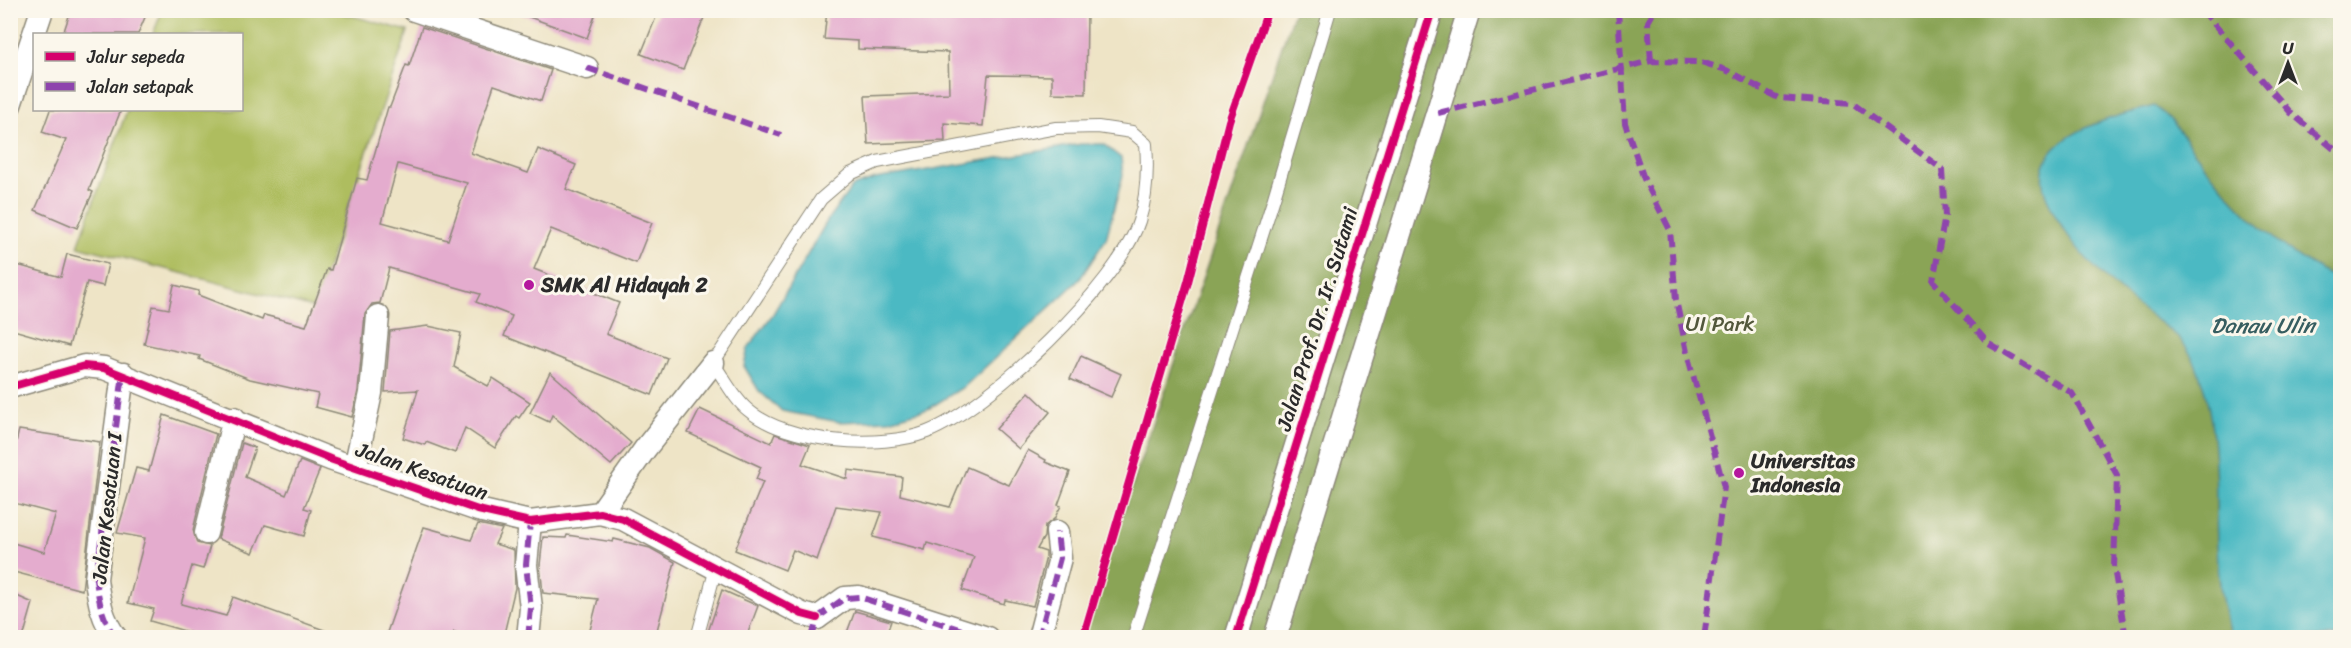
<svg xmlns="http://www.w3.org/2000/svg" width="2351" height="648" font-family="Sriracha,sans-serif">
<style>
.green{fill:#aebd5f;stroke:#6c7445;stroke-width:1.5}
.forest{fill:#8aa456;stroke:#5a6840;stroke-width:1.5}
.water{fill:#4bb9c3;stroke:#3b7277;stroke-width:1.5}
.building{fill:#e4acce;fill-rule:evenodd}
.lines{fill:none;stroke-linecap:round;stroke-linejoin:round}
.service-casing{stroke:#8c8878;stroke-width:14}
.minor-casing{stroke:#8c8878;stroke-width:25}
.service{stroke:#fff;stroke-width:12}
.minor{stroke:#fff;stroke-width:22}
.quiet{stroke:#8e44ad;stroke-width:6;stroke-dasharray:12 6;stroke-linecap:butt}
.cycleway-casing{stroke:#fbf7ec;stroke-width:11}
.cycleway{stroke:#d6006c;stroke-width:8}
.poi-dot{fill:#b5179e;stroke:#fbf7ec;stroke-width:2}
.labels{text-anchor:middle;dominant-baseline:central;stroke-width:6;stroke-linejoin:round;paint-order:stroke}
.poi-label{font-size:21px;font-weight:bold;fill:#2b2b2b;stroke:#fbf7ec;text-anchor:start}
.street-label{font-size:21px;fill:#2b2b2b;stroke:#fbf7ec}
.park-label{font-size:21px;fill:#52573b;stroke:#fbf7ec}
.water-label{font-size:22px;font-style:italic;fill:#365d60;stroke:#fbf7ec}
</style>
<rect width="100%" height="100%" fill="#fbf7ec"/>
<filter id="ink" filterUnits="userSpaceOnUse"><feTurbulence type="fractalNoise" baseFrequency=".0167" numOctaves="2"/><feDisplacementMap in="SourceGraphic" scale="12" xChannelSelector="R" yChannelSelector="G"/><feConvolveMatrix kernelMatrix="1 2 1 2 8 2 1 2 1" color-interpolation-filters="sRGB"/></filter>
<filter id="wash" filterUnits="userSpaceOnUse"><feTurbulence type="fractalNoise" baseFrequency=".008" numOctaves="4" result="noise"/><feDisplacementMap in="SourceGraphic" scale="24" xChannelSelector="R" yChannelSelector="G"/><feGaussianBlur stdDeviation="1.35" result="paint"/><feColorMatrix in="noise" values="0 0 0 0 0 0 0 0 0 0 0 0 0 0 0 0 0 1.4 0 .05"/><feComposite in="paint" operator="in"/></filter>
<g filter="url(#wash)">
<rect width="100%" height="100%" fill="#eee4c6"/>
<polygon class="green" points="162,11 334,11 408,31 314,308 78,246 127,110 242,110 242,34 153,34"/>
<polygon class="forest" points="1294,11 2340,11 2340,352 2243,637 1080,638"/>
<g class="water">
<path d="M2154 106C2178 123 2179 132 2196 154 2228 196 2262 235 2308 263 2318 269 2328 276 2340 279V637H2231C2203 551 2230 458 2199 373 2186 334 2162 327 2133 302 2097 272 2065 241 2047 198 2021 137 2112 117 2154 106Z"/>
<polygon points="1081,144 1103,144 1121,158 1123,175 1106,239 1080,279 965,386 928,409 889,420 839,422 782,411 759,391 744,366 748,348 773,314 830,216 852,187 875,179"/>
</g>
<g id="blocks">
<g class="building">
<polygon points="71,10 148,10 138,34 63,34"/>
<polygon points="518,10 597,10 587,38 518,13"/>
<polygon points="659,10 707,10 683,70 641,54"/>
<polygon points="827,10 1087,10 1086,94 1052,93 1052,76 988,75 983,126 944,123 945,141 868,144 865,96 949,93 948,52 858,49 858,41 824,39"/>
<path d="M422 27 551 70 541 101 494 85 471 153 528 173 538 149 576 165 566 189 652 223 636 263 551 229 534 269 619 303 606 334 667 358 652 395 504 336 512 316 476 302 480 294 389 268 380 303 372 304 365 314 358 391 352 417 315 407 318 394 250 379 199 359 200 356 144 344 153 306 169 309 174 285 199 291 198 295 262 320 264 315 306 326 327 269 331 270 357 178 367 180 388 107H390L406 65 409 66ZM398 164 467 183 448 240 382 222Z"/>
<polygon points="50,110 121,110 89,190 93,192 77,228 35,210 66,140 42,132"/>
<polygon points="67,254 108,264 103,286 87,282 69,346 10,329 10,263 61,277"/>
<polygon points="428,326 461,333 454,367 488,386 493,378 530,402 519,418 516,416 495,448 465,428 455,453 426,442 425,445 403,438 418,390 385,392 390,331"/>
<polygon points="1081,356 1121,374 1111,397 1070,379"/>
<polygon points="550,372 631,443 611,465 552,415 549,422 530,413"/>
<polygon points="1029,392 1050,412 1019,449 996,429"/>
<polygon points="700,409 771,443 775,434 810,445 802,464 847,479 848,470 902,477 900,495 950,507 967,467 1009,485 1028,450 1046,460 1045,462 1070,472 1058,505 1061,506 1054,519 1045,526 1044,537 1037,549 1046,552 1046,557 1033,606 1005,600 1004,604 962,590 974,557 927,543 925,550 873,537 882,512 836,506 817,560 793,550 785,570 735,550 763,482 756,479 761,467 688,433"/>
<polygon points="164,415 216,434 193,530 197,543 210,546 203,569 192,566 181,604 226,616 233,597 338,635 338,638 209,638 150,621 154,609 128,603 145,538 117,533 136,468 149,471"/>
<polygon points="19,430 100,442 82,590 10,571 10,542 44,552 56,514 10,502 10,467"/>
<polygon points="242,443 255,448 245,477 286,495 300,461 320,469 304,508 311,510 304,536 265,525 253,553 218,539"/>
<polygon points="478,524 502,529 495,544 514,550 515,588 503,638 482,638 454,632 453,638 385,638 424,527 471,540"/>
<polygon points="567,535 613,542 614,539 650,548 675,562 655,638 588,638 598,599 543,593 540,565 543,537 566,538"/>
<polygon points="722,590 758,606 746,638 706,638"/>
<polygon points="10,593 33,603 23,638 10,638"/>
<polygon points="855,611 891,621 885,638 845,638"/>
</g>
</g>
</g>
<g filter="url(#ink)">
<use href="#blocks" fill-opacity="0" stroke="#8c8878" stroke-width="1.5"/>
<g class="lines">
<g class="service-casing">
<g id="service">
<path d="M1098 127 1132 132 1146 144C1148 169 1147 196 1139 221 1119 284 989 408 927 432 881 450 786 443 748 410 734 399 724 378 713 363L821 199 850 174 877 162 1056 128Z"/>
<polyline points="697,638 716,568"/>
<polyline points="1133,638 1273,201 1330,10"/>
</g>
</g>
<g class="minor-casing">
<g id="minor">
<polyline points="414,10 587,68"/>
<polyline points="10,105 42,10"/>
<polyline points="10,387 84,366 104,368 330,459 478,510 530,522 600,513 623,519 802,614 817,618"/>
<polyline points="355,468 371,393 378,316"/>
<polyline points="600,513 645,449 713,363"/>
<polyline points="206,533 234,418"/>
<polyline points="817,618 845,598 859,597 987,638"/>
<path d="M116 638C102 619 99 602 96 579L123 374"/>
<polyline points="528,638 531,608 526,565 530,522"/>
<polyline points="1039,638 1060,558 1057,532"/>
<polyline points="1236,638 1432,10"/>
<polyline points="1275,638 1469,10"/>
</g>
</g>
<use href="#service" class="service"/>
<use href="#minor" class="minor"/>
<g class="quiet">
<polyline points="1618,10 1625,123 1644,179 1670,230 1676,300 1688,357 1724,487 1704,638"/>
<polyline points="2202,10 2291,113 2340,154"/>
<polyline points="1651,61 1648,22 1655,10"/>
<polyline points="587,68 781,135"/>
<polyline points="1438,113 1651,61 1701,62 1726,70 1778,98 1852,103 1942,169 1945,216 1933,281 1989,344 2072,393 2117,475 2114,568 2126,638"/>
<polyline points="817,618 845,598 859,597 987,638"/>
<path d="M116 638C102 619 99 602 96 579L123 374"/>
<polyline points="528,638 531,608 526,565 530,522"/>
<polyline points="812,638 817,618"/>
<polyline points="1039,638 1060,558 1057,532"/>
</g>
<g class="cycleway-casing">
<g id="cycleway">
<polyline points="10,387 84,366 104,368 330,459 478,510 530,522 600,513 623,519 802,614 817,618"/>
<polyline points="1083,638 1188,282 1229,121 1268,10"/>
<polyline points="1236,638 1432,10"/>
</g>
</g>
<use href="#cycleway" class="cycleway"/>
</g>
</g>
<g class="poi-dot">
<circle cx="529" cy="285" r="6"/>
<circle cx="1739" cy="473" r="6"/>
</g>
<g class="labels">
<g class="poi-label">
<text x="541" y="285">SMK Al Hidayah 2</text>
<text x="1751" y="461">Universitas<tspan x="1751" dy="24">Indonesia</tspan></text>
</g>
<g class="street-label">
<text transform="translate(1317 319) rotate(-73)">Jalan Prof. Dr. Ir. Sutami</text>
<text transform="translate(422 471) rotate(19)">Jalan Kesatuan</text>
<text transform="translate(107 508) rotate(-84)">Jalan Kesatuan I</text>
</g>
<g class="park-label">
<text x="1720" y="324">UI Park</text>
</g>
<g class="water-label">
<text x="2263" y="325">Danau Ulin</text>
</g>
</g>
<rect width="2351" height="648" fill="none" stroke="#fbf7ec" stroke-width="36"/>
<rect x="33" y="33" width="210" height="78" fill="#fbf7ec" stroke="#a8a59f" stroke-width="1.5"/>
<rect x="45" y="52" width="30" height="9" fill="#d6006c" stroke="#a8a59f" stroke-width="1.5"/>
<text x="87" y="63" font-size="18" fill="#2b2b2b">Jalur sepeda</text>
<rect x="45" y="82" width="30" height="9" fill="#8e44ad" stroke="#a8a59f" stroke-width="1.5"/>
<text x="87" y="93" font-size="18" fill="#2b2b2b">Jalan setapak</text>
<g transform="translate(2288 63)" stroke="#fbf7ec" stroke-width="4.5" paint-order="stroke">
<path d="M0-4.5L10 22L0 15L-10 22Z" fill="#2b2b2b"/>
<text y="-9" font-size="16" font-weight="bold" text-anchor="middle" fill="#2b2b2b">U</text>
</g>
</svg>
